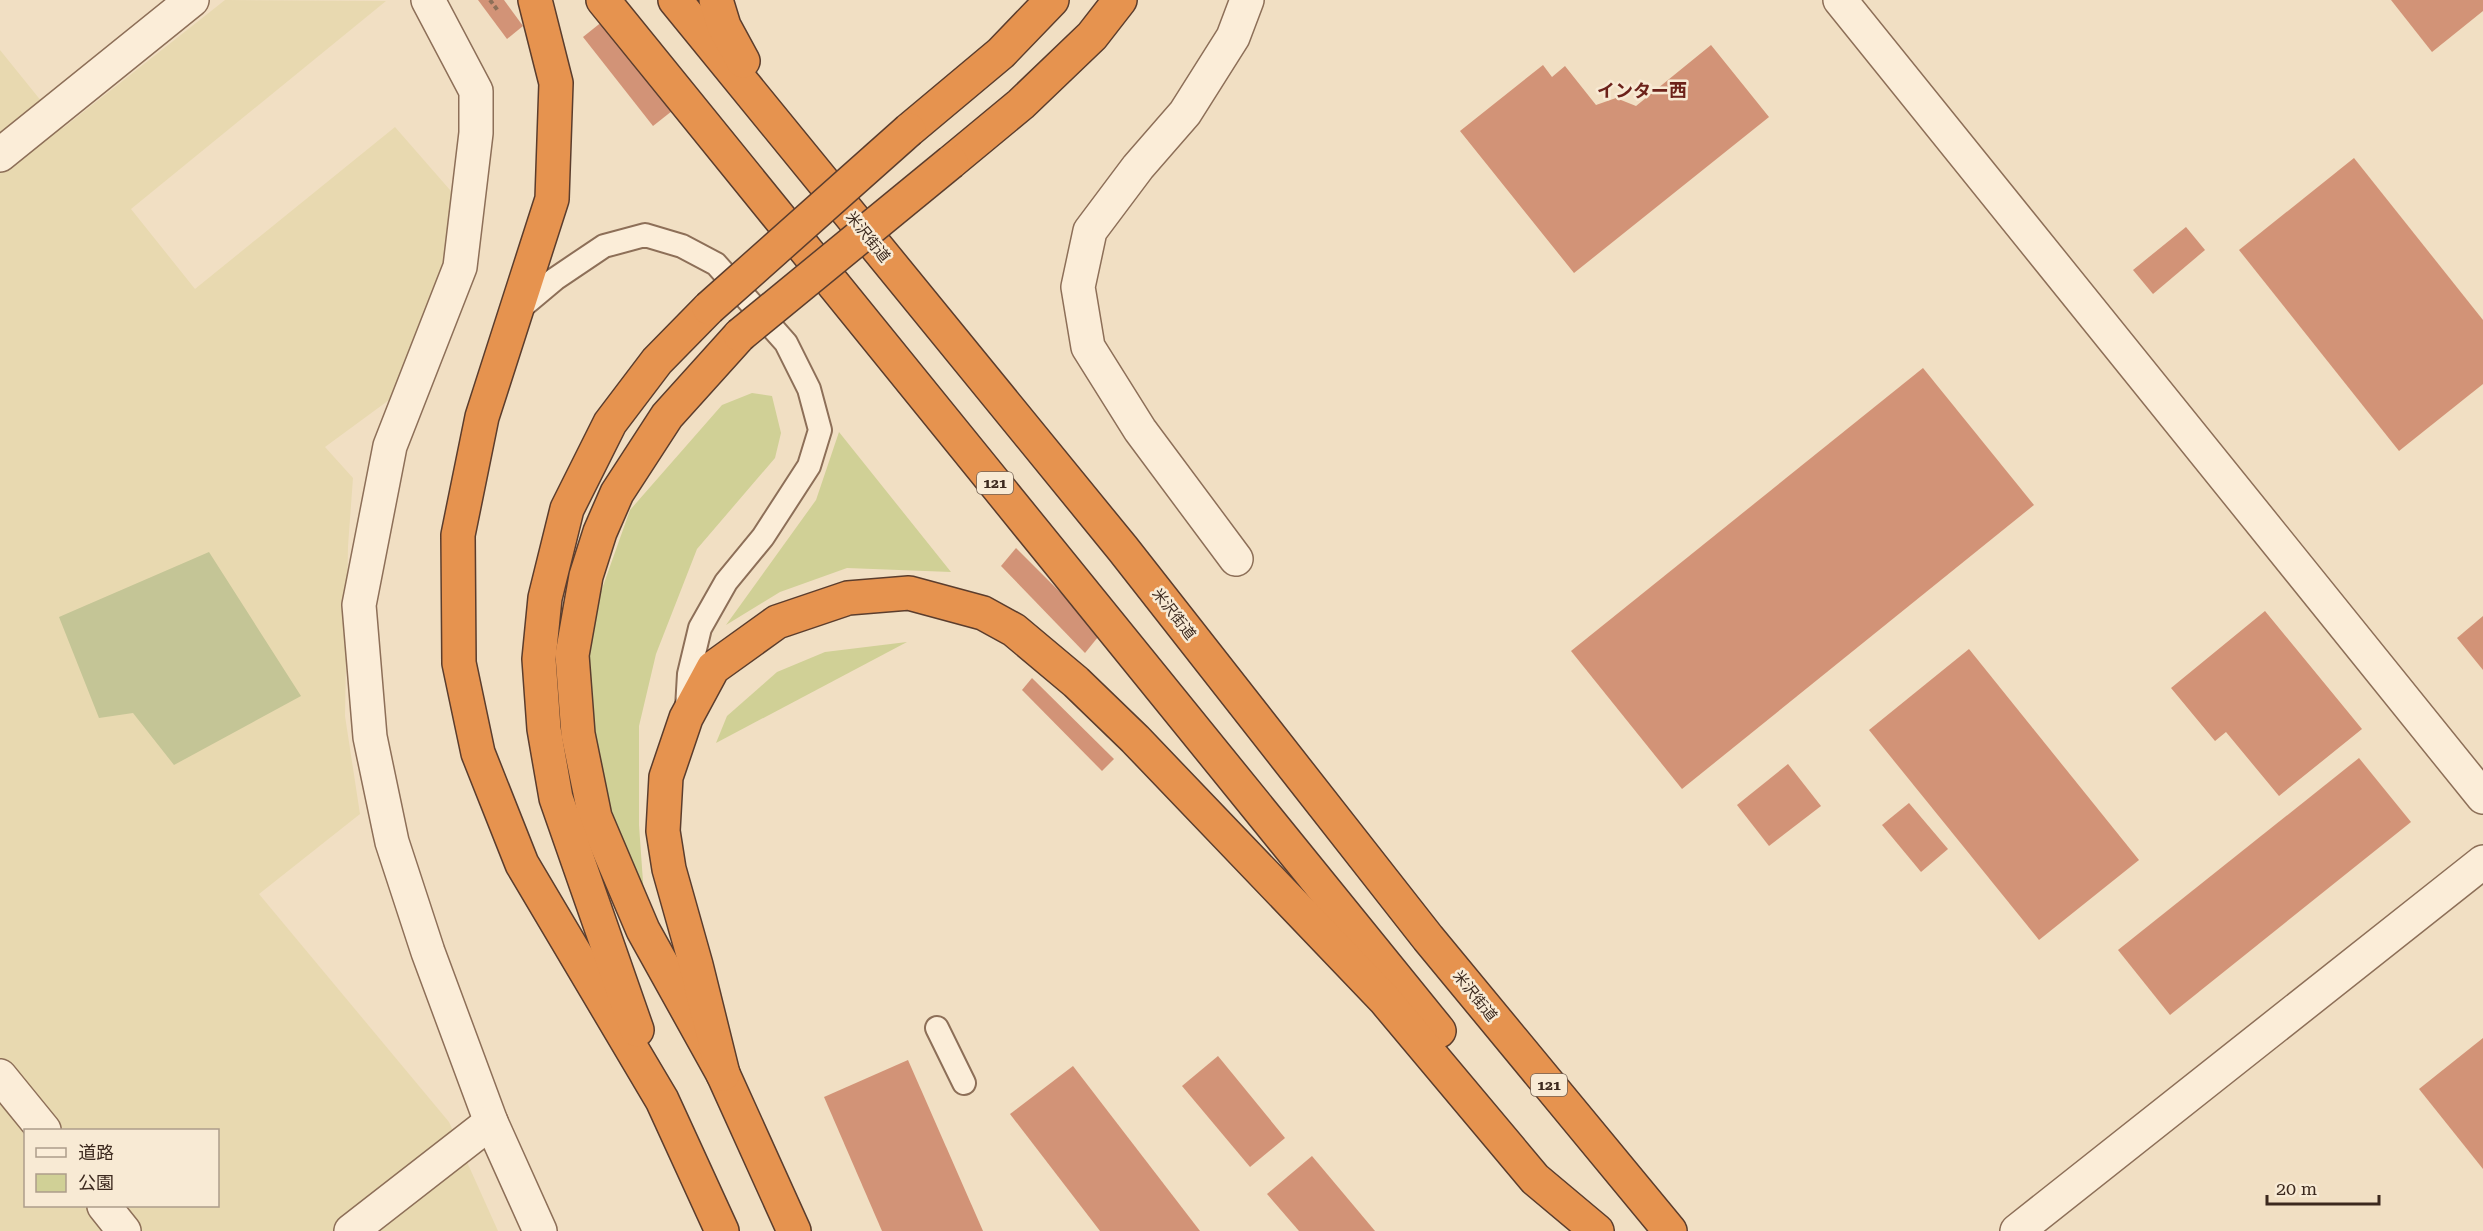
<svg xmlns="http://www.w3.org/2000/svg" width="2483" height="1231" font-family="'Roboto Serif','Noto Sans JP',serif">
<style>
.farmland{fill:#e8d9b0;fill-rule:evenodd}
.green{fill:#d0d096}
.cemetery{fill:#c4c596}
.building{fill:#d29377}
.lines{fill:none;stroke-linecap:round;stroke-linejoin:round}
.lane-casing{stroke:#8d6f58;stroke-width:26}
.street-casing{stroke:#8d6f58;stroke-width:36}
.highway-casing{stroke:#5b3d2d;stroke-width:36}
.path{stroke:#8d6f58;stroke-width:4;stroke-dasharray:4.5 3;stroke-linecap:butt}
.lane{stroke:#fbedd8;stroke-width:22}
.street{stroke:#fbedd8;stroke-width:33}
.highway{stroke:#e6934f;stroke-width:33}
.highway-bridge-casing{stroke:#5b3d2d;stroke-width:36;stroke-linecap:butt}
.highway-bridge{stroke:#e6934f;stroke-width:33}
.labels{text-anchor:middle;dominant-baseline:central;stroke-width:5;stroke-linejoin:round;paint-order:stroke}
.shield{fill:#f8ead4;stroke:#746355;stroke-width:1.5}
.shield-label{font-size:14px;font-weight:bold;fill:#3c291e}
.street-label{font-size:15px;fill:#3c291e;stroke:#f8ead4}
.quarter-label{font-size:18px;font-weight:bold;fill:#6c221a;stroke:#f8ead4}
</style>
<rect width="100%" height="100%" fill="#f1dfc3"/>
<path class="farmland" d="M225 0 386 1 131 209 195 289 395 127 457 198 454 249 389 400 325 447 353 478 348 546 345 716 360 814 259 894 449 1122 498 1231H0V50L63 128ZM26 1130H218V1206H26Z"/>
<g class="green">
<polygon points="752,393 772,396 781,433 775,458 697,549 656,654 639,726 639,825 644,896 598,787 587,631 630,510 722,405"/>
<polygon points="839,432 951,572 847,568 780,592 726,625 816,500"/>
<polygon points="907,642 716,743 727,716 777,672 825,652"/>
</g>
<polygon class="cemetery" points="209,552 301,696 174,765 133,713 99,718 59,617"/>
<g class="building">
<polygon points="478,0 504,0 523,26 507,39"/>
<polygon points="2391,0 2483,0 2483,11 2432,52"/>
<polygon points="603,21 672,111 653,126 583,37"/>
<polygon points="1711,45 1769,117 1574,273 1460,131 1543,65 1552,77 1565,66 1596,105 1616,98 1636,106"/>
<polygon points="2354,158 2483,320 2483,384 2399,451 2239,250"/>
<polygon points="2186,227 2205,250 2153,294 2133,270"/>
<polygon points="1923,368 2034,505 1682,789 1571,651"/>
<polygon points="1016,548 1067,599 1098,637 1085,653 1001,566"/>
<polygon points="2265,611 2362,729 2279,796 2226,732 2215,741 2171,688"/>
<polygon points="2483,616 2483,670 2457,638"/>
<polygon points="1969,649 2139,860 2039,940 1869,730"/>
<polygon points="1032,678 1114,759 1102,771 1022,690"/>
<polygon points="2359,758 2411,822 2170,1015 2118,950"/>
<polygon points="1788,764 1821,806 1769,846 1737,805"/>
<polygon points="1909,803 1948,849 1921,872 1882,825"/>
<polygon points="2483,1038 2483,1169 2419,1089"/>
<polygon points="1218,1056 1285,1138 1250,1167 1182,1086"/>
<polygon points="908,1060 983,1231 882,1231 824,1097"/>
<polygon points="1073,1066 1200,1231 1100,1231 1010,1114"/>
<polygon points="1312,1156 1375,1231 1299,1231 1267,1194"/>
</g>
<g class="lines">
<g class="lane-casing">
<g id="lane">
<polyline points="518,310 555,279 604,246 645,235 682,246 716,264 786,343 809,389 820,430 809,466 763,537 726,582 700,628 689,674 687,708"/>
<polyline points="937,1028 964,1083"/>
</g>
</g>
<g class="street-casing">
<g id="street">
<polyline points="428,0 476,91 476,133 460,267 390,446 359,605 370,737 392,842 428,952 491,1122 540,1231"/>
<polyline points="1840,0 2483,797"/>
<polyline points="0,155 192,0"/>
<polyline points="1236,559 1140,430 1088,347 1078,287 1090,231 1138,167 1185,113 1233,37 1247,0"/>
<polyline points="0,1076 44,1130"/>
<polyline points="104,1206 124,1231"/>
<polyline points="351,1231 491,1122"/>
<polyline points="2017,1231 2483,862"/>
</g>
</g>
<g class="highway-casing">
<g id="highway">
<polyline points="535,0 556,83 552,199 482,417 458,535 459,663 478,753 522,864 662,1100 722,1231"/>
<polyline points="603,0 1439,1031"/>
<polyline points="675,0 1123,549 1428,938 1670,1231"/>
<polyline points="716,0 724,26 743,61"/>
<polyline points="909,130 1001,53 1052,0"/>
<polyline points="951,162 1021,104 1092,36 1120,0"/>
<polyline points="740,335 667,416 617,493 600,532 586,576 572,655 578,734 595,817 643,930 723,1074 794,1231"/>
<polyline points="637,1030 556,798 544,729 539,659 545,598 567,509 610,423 657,361 709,308"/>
<polyline points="723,1074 696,965 669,869 663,831 666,777 686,718 713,668 777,622 848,598 909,593 983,613 1014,630 1076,682 1135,739 1384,999 1535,1179 1597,1231"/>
</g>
</g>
<polyline class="path" points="490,0 499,12"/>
<use href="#lane" class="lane"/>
<use href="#street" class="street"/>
<use href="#highway" class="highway"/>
<g class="highway-bridge-casing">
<g id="highway-bridge">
<polyline points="709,308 909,130"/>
<polyline points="740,335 951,162"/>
</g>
</g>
<use href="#highway-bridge" class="highway-bridge"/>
</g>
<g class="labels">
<g class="shield">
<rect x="977" y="472" width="36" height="22" rx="4.5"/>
<rect x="1531" y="1074" width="36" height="22" rx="4.5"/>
</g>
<g class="shield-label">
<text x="995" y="483">121</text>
<text x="1549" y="1085">121</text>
</g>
<g class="street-label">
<text transform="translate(868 237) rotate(51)">米沢街道</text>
<text transform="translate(1174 614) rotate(52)">米沢街道</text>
<text transform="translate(1475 996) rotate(51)">米沢街道</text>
</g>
<g class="quarter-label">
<text x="1642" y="90">インター西</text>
</g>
</g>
<rect x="24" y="1129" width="195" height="78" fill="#f8ead4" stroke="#ad9d8b" stroke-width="1.5"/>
<rect x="36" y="1148" width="30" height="9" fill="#fbedd8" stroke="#ad9d8b" stroke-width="1.5"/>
<text x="78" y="1159" font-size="18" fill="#3c291e">道路</text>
<rect x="36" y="1174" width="30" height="18" fill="#d0d096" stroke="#ad9d8b" stroke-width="1.5"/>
<text x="78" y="1189" font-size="18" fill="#3c291e">公園</text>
<path d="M2267 1195v9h112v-9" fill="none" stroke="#3c291e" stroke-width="3"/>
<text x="2276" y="1195" font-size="18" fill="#3c291e" stroke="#f8ead4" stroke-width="4.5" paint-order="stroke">20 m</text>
</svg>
